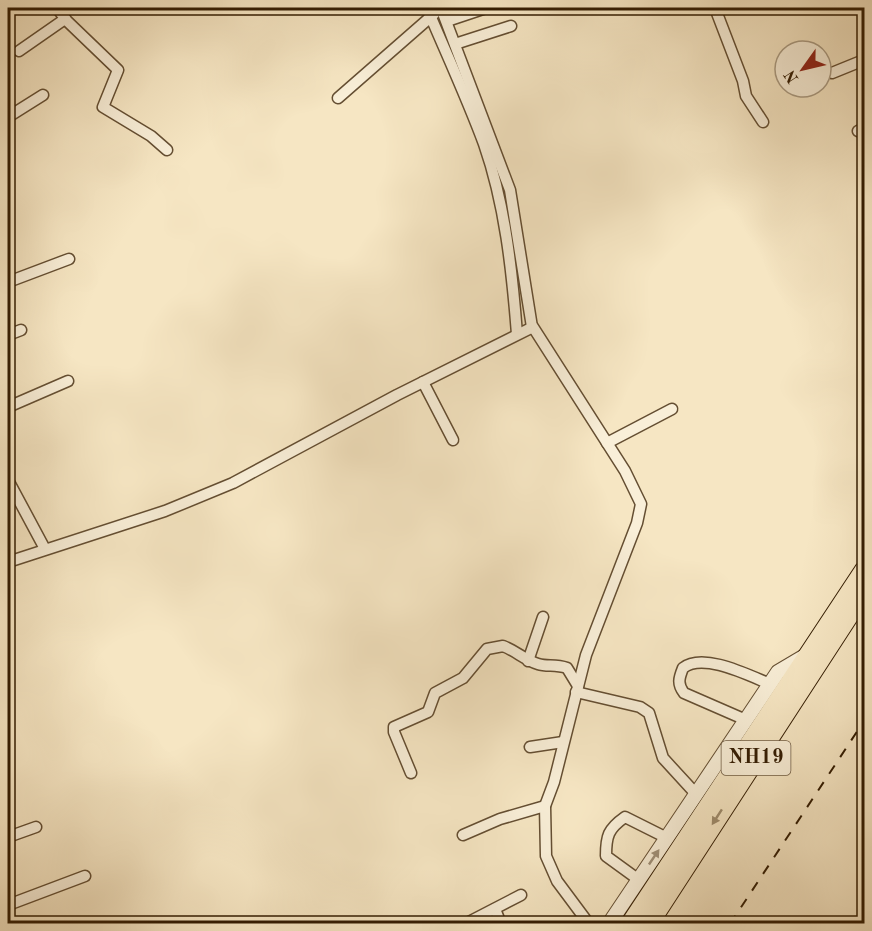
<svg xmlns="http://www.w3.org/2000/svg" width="872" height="931" font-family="'Old Standard TT',serif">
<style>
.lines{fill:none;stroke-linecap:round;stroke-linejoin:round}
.minor-casing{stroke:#644e32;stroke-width:13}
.tertiary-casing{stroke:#644e32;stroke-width:16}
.trunk-casing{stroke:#331c02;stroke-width:20}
.minor{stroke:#f9efd8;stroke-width:10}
.tertiary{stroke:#f9efd8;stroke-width:14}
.trunk{stroke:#f6e6c3;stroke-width:18}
.rail{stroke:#331c02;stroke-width:2;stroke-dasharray:10 10;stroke-linecap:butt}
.oneway{fill:#9e8b6c}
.oneway2{fill:#a09078}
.labels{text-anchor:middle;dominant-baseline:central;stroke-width:6;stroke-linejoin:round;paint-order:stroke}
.shield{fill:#f9efd8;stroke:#6e5b42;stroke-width:1.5}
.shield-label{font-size:20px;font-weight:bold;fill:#331c02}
</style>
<rect width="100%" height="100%" fill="#f6e6c3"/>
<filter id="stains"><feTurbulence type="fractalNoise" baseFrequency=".00333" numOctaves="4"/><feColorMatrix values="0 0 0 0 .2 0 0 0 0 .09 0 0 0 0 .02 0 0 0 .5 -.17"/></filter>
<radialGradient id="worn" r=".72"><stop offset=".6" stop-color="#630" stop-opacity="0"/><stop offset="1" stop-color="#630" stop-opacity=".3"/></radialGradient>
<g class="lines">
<g class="minor-casing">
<g id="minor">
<polyline points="57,8 67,21 118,70 103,107 151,136 167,150"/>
<path d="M427 8C446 53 467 98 484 144 505 204 512 270 517 334"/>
<polyline points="441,8 510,190 532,327"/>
<polyline points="715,8 743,81 746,96 763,122"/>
<polyline points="805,8 806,8"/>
<polyline points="447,21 486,8"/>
<polyline points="455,44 511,26"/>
<polyline points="19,51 65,19"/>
<polyline points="832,73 864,60"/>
<polyline points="338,98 434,14"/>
<polyline points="8,117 43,95"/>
<polyline points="858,131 864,128"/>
<polyline points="8,282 69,259"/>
<polyline points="8,335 21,330"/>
<polyline points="423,382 453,440"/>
<polyline points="8,407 68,381"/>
<polyline points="607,443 672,409"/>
<polyline points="8,480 45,549"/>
<polyline points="8,562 165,511 233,483 397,395 533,327 625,471 641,504 637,523 586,655 554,782 545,806 546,856 557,881 589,924"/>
<polyline points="528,661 543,617"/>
<polyline points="576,692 640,707 649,713 663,758 696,794"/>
<path d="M746 720 684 693C677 684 679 678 683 668 703 652 748 675 770 684"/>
<polyline points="530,747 563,742"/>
<path d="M411 773 394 732V727L428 712 435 693 463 678 487 649 503 646C516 651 525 660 538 664 547 667 555 664 567 668L578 686"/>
<polyline points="463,835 500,819 545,806"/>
<polyline points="8,837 36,827"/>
<path d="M639 880 606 856C606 836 608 829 625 817L667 838"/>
<polyline points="8,905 85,876"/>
<polyline points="495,909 501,924"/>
<polyline points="465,924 521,895"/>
</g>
</g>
<g class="tertiary-casing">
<polyline id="tertiary" points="609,924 778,672 805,656"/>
</g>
<g class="trunk-casing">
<g id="trunk">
<polyline points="630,924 864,570"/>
<polyline points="649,924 864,593"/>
</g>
</g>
<use href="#minor" class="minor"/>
<use href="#tertiary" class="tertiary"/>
<use href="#trunk" class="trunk"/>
<polyline class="rail" points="730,924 864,721"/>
</g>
<defs><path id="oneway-solid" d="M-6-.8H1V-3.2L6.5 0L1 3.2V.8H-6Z" transform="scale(1.5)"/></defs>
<use class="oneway" href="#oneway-solid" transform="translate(717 817) rotate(123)"/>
<use class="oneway2" href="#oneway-solid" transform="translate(654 857) rotate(-56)"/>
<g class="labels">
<rect class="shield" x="721.5" y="741" width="69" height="34" rx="4.5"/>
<g class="shield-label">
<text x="756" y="758">NH19</text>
</g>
</g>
<rect width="872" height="931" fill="none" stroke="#f6e6c3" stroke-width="30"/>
<rect x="9" y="9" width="854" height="913" fill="none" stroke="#331c02" stroke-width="3"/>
<rect x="15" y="15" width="842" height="901" fill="none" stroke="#331c02" stroke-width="1.5"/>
<g transform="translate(803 69) rotate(236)"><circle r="28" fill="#f9efd8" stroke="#aa9b82" stroke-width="1.5"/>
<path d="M0-4.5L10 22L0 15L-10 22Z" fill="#8f2418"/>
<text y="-9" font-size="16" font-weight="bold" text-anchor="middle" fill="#331c02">N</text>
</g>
<rect width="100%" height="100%" filter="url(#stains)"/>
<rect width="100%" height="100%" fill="url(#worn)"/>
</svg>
